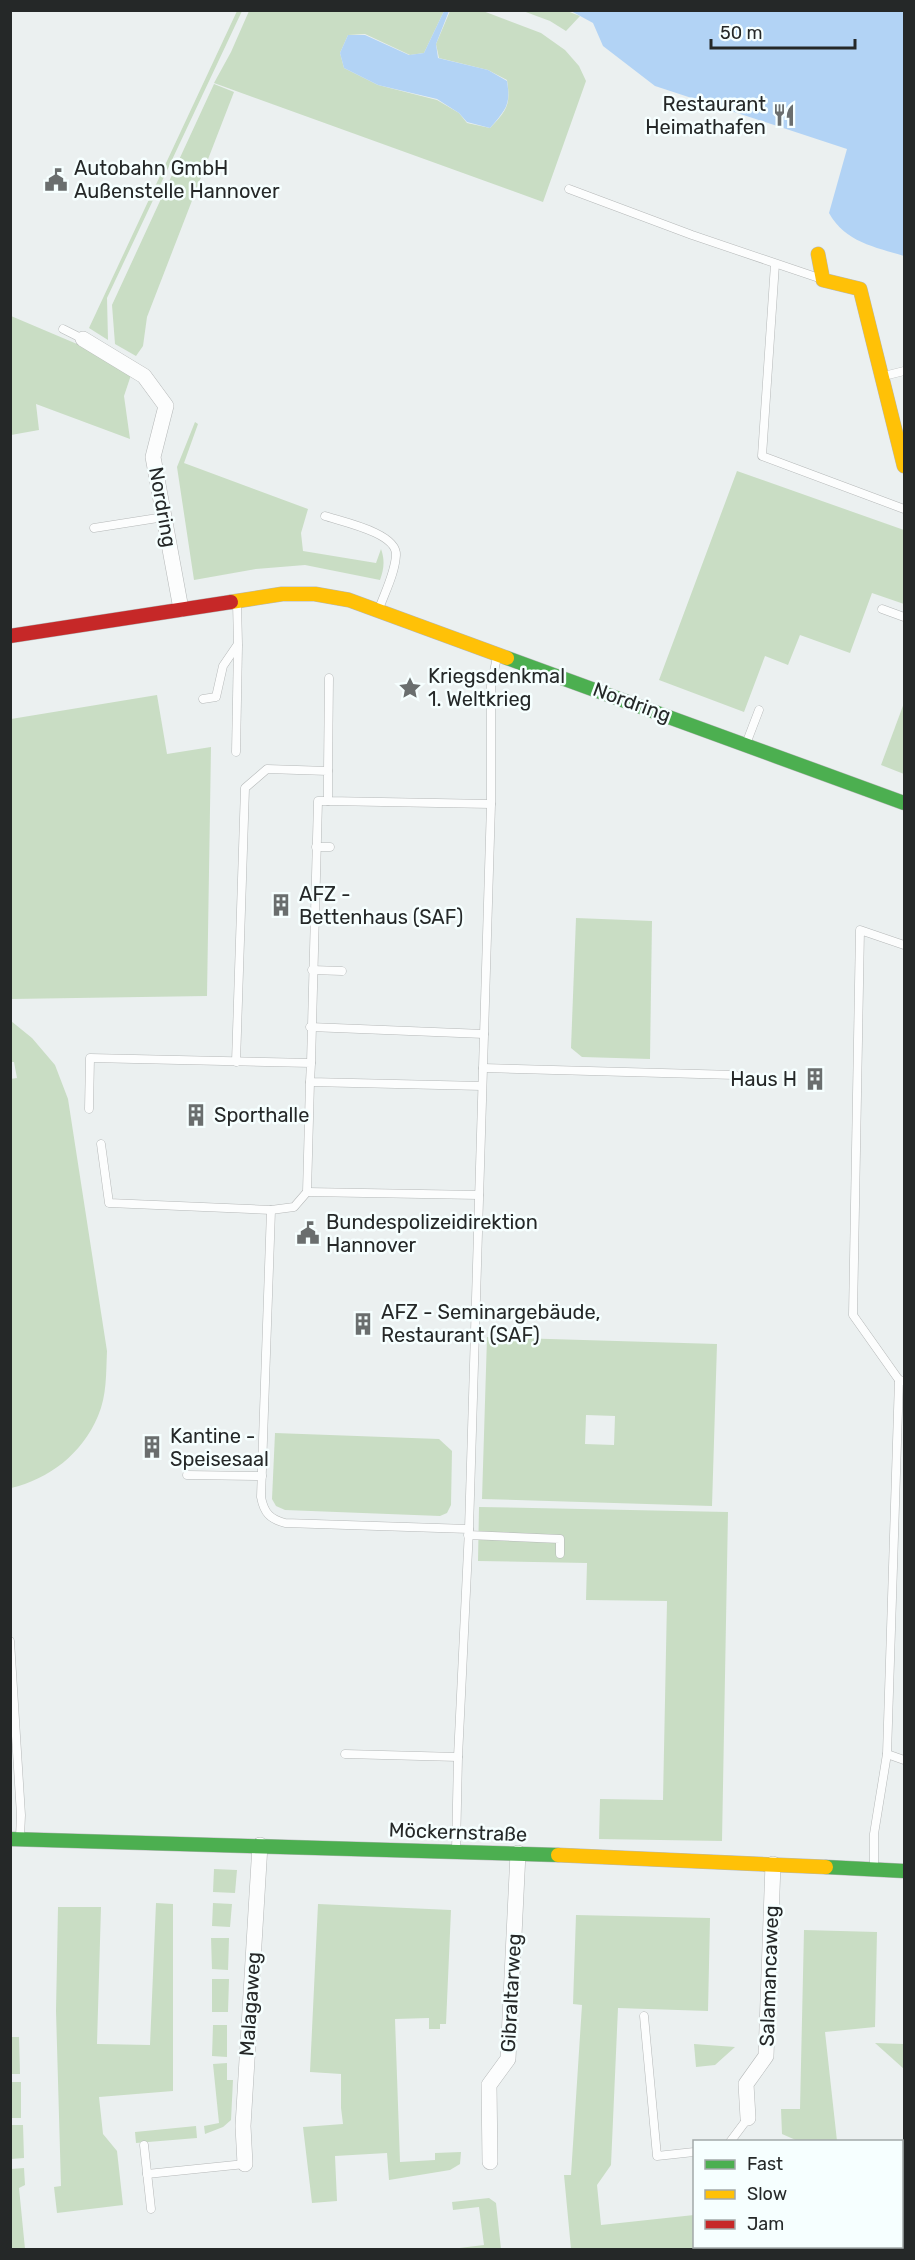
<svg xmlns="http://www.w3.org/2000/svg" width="915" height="2260" font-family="Rubik,sans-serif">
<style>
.green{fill:#c9ddc4;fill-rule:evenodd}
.water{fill:#b2d3f5}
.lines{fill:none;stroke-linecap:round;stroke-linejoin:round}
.lane-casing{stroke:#b5b8b8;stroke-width:9}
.street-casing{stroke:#b5b8b8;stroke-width:16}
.fast-casing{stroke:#b5b8b8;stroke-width:15}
.slow-casing{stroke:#b5b8b8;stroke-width:15}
.jam-casing{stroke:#b5b8b8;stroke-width:15}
.lane{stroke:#fcfdfd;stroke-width:8}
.street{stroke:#fcfdfd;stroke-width:15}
.fast{stroke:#4caf50;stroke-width:14}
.slow{stroke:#ffc107;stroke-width:14}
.jam{stroke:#c62828;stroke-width:14}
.labels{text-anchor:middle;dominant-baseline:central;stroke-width:5;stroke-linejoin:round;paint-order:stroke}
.poi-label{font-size:20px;fill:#252828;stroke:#f6ffff;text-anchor:start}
.street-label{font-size:20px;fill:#252828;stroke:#f6ffff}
</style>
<rect width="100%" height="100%" fill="#ebf0f0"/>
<g class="green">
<polygon points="237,11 242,11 107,298 108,340 89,328"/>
<path d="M249 11H444L424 53 410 55 365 34 348 35 340 53 344 68 378 85 437 100 459 113 467 123 490 128C507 110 511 105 507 80L488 70 439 58 436 44 450 11H483L541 33 565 50 579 66 586 81 543 202 214 83 231 52Z"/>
<polygon points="523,11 567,11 580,16 566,31 550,21"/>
<polygon points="214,84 234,92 147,317 143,346 136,356 115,344 112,305"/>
<polygon points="11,316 77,344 131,375 124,396 130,439 36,404 39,430 11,435"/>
<path d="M195 422 198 424 184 463 308 509 301 533 303 551 376 563 381 549C385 560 384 569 380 580L305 565 256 569 194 580 177 467Z"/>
<polygon points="737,471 904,530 904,604 872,593 850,653 800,635 788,665 765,656 744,712 659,680"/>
<polygon points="157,695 167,754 211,747 207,996 11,999 11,719"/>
<polygon points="904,703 904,774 881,765"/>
<polygon points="576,918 652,921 650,1059 582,1057 571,1048"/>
<path d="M11 1021 32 1038 55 1065 68 1099 107 1351C106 1372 107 1396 98 1416 82 1454 49 1479 11 1488L10 1079 17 1078 14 1062H11Z"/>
<path d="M487 1337 717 1344 712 1506 482 1499ZM586 1415 615 1416 614 1445 585 1444Z"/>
<polygon points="275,1433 439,1439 452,1451 451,1505 447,1513 440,1516 285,1510 276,1506 272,1499"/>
<polygon points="479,1507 728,1512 722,1841 599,1839 600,1799 663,1800 667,1601 586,1600 587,1563 478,1561"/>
<polygon points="214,1869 237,1870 235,1893 213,1892"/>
<polygon points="156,1903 173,1904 173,2091 99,2097 103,2134 117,2151 123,2205 57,2213 54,2187 61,2186 56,2011 58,1907 101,1907 97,2044 150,2045"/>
<polygon points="213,1903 232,1904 230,1927 212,1926"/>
<polygon points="318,1904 451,1910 446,2024 440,2024 440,2029 429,2029 429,2018 395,2019 400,2162 435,2160 435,2153 461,2152 460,2164 450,2170 389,2180 387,2153 335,2156 337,2201 312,2203 303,2127 343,2124 341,2108 341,2074 310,2072"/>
<polygon points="576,1915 710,1918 708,2011 618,2008 611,2165 597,2185 601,2225 694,2215 694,2246 784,2246 784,2249 571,2249 564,2175 571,2175 582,2005 573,2004"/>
<polygon points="804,1930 877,1932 875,2027 825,2032 837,2141 798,2141 782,2134 781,2109 800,2109"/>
<polygon points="211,1938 229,1938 228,1970 212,1969"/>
<polygon points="212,1979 229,1979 228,2012 212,2012"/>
<polygon points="213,2025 227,2025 227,2057 212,2056"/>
<polygon points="11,2037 19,2037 20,2074 11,2074"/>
<polygon points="875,2043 904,2044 904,2069"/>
<polygon points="694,2044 735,2047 715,2065 696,2067"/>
<polygon points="227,2063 227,2080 233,2080 231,2120 223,2127 205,2134 204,2126 219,2123 213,2064"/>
<rect x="11" y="2082" width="10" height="36"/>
<polygon points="11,2125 23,2125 24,2158 11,2159"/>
<polygon points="196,2126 197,2138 136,2143 135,2132"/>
<polygon points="24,2168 25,2185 19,2188 25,2249 11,2249 11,2169"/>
<polygon points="489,2198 496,2203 501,2249 451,2249 484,2245 479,2207 453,2210 452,2202"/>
<polygon points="902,2222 904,2222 904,2249 845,2249 844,2247 902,2246"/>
</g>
<g class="water">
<path d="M444 11H449L436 44 438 58 488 70 507 81C511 105 506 109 490 128L467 122 459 113 437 99 378 85 344 68 340 53 348 35H365L409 55 424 53Z"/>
<path d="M571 11H904V256C875 247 845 242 829 213L847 149 655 86 603 46 593 23Z"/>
</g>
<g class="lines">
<g class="lane-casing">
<g id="lane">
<polyline points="569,189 692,235 819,278"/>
<polyline points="775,264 762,456 904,509"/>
<polyline points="63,329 83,339"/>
<polyline points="884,376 904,371"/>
<path d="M325 516C343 522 397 533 396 555 395 573 385 592 379 609"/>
<polyline points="94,528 164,517"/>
<polyline points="882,609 904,617"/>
<polyline points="203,699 216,697 223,666 238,644 237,603"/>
<polyline points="746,744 759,710"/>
<polyline points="236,752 238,646"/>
<polyline points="328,771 329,678"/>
<polyline points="316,847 330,847"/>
<polyline points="312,970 342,971"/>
<polyline points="310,1027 484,1034"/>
<polyline points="236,1062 245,788 267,769 328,771 328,801 491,804"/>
<polyline points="311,1063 318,801 328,801"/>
<polyline points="483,1068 735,1075"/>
<polyline points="89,1109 90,1058 311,1063 310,1082 482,1086"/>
<polyline points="101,1144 109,1203 271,1210 294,1207 307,1192 310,1082"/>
<polyline points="307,1192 479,1195"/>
<path d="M271 1210 261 1497C264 1513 270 1519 285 1523L469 1529"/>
<polyline points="899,1380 853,1315 860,930 904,945"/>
<polyline points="187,1475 262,1476"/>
<polyline points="468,1535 560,1539 560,1554"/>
<polyline points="10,1641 21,1815 20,1837"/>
<polyline points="345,1754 458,1757"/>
<polyline points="887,1754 904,1760"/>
<polyline points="456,1850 458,1757 469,1529 483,1068 491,804 491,686 497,657"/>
<polyline points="874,1869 874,1834 887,1754 899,1380 904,1381"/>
<polyline points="644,2016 657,2156 694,2152"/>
<polyline points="730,2142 748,2118"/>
<polyline points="144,2145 151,2209"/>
<polyline points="147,2174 245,2164"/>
</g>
</g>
<g class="street-casing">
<g id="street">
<polyline points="83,339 144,376 166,406 153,457 181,609"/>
<polyline points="748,2118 746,2084 766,2056 773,1864"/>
<polyline points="490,2162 489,2085 508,2059 518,1853"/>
<polyline points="245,2164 243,2126 260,1845"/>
</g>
</g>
<g class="fast-casing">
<g id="fast">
<polyline points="507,658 904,803"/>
<polyline points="10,1839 558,1855"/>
<polyline points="826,1867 904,1871"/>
</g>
</g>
<g class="slow-casing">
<g id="slow">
<polyline points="818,254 823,280 860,289 904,466"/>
<polyline points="231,602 282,594 315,594 349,600 507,658"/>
<polyline points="558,1855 826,1867"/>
</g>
</g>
<g class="jam-casing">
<polyline id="jam" points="10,636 231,602"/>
</g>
<use href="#lane" class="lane"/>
<use href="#street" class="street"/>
<use href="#fast" class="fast"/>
<use href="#slow" class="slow"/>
<use href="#jam" class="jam"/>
</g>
<defs>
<g id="restaurant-bare" transform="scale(1.8)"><path d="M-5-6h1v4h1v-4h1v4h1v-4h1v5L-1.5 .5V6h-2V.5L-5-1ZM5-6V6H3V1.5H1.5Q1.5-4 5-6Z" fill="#6a6e6e" stroke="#f6ffff" stroke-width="2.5" paint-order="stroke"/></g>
<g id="civic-bare" transform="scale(1.8)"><path d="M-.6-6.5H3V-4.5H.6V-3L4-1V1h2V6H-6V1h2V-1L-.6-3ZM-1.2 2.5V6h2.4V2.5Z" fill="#6a6e6e" stroke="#f6ffff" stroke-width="2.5" paint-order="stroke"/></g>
<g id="sight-bare" transform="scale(1.8)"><path d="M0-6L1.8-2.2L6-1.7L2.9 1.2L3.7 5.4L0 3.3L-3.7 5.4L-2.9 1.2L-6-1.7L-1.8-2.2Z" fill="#6a6e6e" stroke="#f6ffff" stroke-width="2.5" paint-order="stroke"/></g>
<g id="building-bare" transform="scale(1.8)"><path d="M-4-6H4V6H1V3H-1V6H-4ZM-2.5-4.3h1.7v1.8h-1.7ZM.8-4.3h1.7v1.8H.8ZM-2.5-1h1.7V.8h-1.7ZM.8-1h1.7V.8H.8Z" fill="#6a6e6e" stroke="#f6ffff" stroke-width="2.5" paint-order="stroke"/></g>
</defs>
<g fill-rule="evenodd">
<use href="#restaurant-bare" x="784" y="115"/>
<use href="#civic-bare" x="56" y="180"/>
<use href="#sight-bare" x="410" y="688"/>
<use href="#building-bare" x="281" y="905"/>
<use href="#building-bare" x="815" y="1079"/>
<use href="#building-bare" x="196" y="1115"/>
<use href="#civic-bare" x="308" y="1233"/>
<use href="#building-bare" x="363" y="1324"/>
<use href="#building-bare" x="152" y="1447"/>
</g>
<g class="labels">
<g class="poi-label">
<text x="766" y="104" text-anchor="end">Restaurant<tspan x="766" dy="23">Heimathafen</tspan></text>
<text x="74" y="168">Autobahn GmbH<tspan x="74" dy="23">Außenstelle Hannover</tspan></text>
<text x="428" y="676">Kriegsdenkmal<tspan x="428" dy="23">1. Weltkrieg</tspan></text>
<text x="299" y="894">AFZ -<tspan x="299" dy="23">Bettenhaus (SAF)</tspan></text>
<text x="797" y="1079" text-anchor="end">Haus H</text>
<text x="214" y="1115">Sporthalle</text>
<text x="326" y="1222">Bundespolizeidirektion<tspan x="326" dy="23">Hannover</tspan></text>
<text x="381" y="1312">AFZ - Seminargebäude,<tspan x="381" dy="23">Restaurant (SAF)</tspan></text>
<text x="170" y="1436">Kantine -<tspan x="170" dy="23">Speisesaal</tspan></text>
</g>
<g class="street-label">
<text transform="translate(163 507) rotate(80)">Nordring</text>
<text transform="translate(632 702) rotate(20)">Nordring</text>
<text transform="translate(458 1832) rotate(2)">Möckernstraße</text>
<text transform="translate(769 1976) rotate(-88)">Salamancaweg</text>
<text transform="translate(511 1993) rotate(-87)">Gibraltarweg</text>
<text transform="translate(250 2004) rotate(-86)">Malagaweg</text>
</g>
</g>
<rect width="915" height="2260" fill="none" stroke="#252828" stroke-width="24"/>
<rect x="693" y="2140" width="210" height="108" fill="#f6ffff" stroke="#a2a9a9" stroke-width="1.5"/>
<rect x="705" y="2160" width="30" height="9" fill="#4caf50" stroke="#a2a9a9" stroke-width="1.5"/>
<text x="747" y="2170" font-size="18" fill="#252828">Fast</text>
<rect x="705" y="2190" width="30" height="9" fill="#ffc107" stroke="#a2a9a9" stroke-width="1.5"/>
<text x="747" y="2200" font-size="18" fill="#252828">Slow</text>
<rect x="705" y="2220" width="30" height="9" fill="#c62828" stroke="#a2a9a9" stroke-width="1.5"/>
<text x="747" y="2230" font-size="18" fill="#252828">Jam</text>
<path d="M711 39v9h144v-9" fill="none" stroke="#252828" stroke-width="3"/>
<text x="720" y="39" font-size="18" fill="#252828" stroke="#f6ffff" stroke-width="4.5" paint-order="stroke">50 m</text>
</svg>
